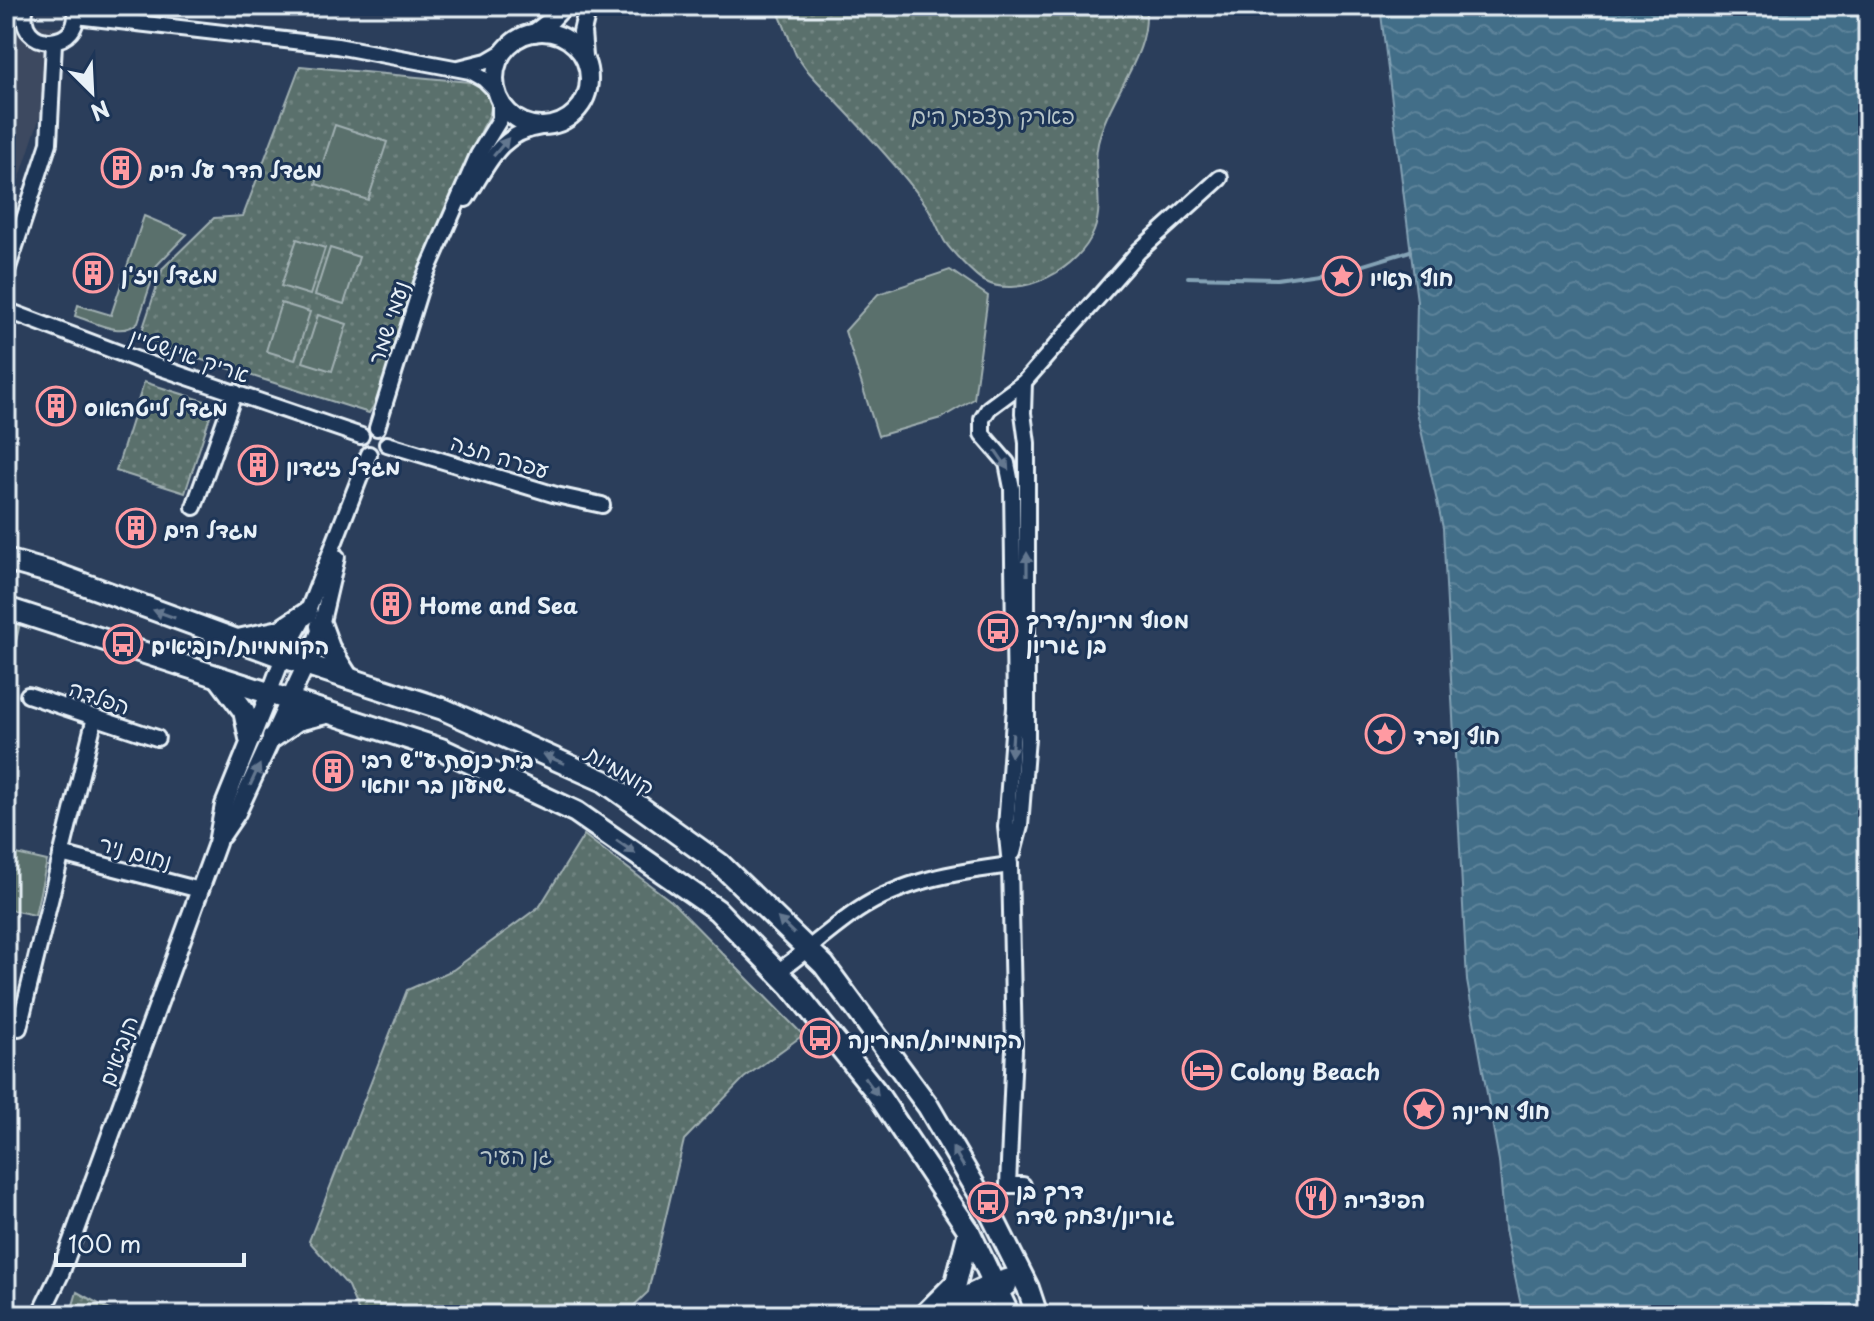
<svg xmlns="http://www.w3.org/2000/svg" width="1874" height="1321" font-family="'Playpen Sans','Playpen Sans Hebrew',sans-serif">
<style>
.built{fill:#3c4960}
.park{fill:url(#park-dots);stroke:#a1b0b2;stroke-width:2}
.garden{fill:#5a706c;stroke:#a1b0b2;stroke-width:2}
.water{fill:url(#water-waves);stroke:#84a2b5;stroke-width:2}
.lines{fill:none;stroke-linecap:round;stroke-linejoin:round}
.stream{stroke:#84a2b5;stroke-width:4}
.minor-casing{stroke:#e8f1f8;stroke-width:20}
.tertiary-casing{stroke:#e8f1f8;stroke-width:22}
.secondary-casing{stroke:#e8f1f8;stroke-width:26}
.minor{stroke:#1d3557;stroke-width:14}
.tertiary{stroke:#1d3557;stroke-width:16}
.secondary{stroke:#1d3557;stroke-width:20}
.oneway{fill:#64778f}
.labels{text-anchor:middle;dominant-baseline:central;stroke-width:6;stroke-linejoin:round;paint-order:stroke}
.park-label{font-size:22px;fill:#b6c4c7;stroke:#1d3557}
.poi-label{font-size:22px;font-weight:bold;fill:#e8f1f8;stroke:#1d3557;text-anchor:start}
.street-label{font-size:22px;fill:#e8f1f8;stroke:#1d3557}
</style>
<defs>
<pattern id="park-dots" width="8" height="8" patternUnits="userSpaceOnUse" patternTransform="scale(2)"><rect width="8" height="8" fill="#5a706c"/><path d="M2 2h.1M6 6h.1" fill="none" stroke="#728582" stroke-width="1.8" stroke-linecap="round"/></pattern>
<pattern id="water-waves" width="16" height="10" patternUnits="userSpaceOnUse" patternTransform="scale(2)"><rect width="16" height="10" fill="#426e88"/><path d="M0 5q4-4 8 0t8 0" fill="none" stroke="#5d839a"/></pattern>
</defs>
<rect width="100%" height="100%" fill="#2b3e5b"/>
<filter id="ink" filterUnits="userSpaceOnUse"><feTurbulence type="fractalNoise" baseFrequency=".0125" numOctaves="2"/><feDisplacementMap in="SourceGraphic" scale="16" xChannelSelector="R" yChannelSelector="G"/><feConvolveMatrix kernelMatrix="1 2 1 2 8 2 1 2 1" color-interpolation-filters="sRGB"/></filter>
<g filter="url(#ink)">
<polygon class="built" points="6,21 69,28 6,220"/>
<g class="park">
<path d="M776 6H1145C1154 58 1097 106 1096 160 1096 185 1103 207 1094 231 1080 268 1021 301 984 281 975 276 951 251 945 242 938 230 934 216 926 205 891 156 846 113 806 69L796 55Z"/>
<path d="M300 66 470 82C496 88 495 109 483 127L432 241 380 396 369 413 139 340 163 268 214 218 243 216Z"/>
<polygon points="144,382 214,404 185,493 116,471"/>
<polygon points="6,618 20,623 6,687"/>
<polygon points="584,835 671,901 803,1035 744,1078 684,1140 648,1292 624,1315 360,1315 348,1286 309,1241 407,990 453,970 540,906"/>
<polygon points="77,1292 119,1315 70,1315"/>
</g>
<g class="garden">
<polygon points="335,125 387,142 368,200 316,184"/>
<path d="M144 216 187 234 157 265 138 322C122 339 95 322 75 316L78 305 111 315Z"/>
<polygon points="297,239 325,248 310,295 281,286"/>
<polygon points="330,248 359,257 344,304 315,295"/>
<polygon points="950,270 988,296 974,399 941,418 878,436 845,331 878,294"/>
<polygon points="281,303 310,312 295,360 266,351"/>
<polygon points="318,315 347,324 332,371 303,362"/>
<polygon points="12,853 47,861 35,915 6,909 6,880"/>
</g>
<polygon class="water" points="1380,6 1868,6 1868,1315 1523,1315 1505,1229 1499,1161 1467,981 1443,528 1415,403 1417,301"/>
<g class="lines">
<polyline class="stream" points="1188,277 1277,279 1354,268 1410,251"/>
<g class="minor-casing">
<g id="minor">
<path d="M26 6C13 54 88 51 74 6"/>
<polyline points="6,11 24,13"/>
<polyline points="76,16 337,46 470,71 484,79 496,91"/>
<polyline points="459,68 487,61 504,51"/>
<path d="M466 199C488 166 498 133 541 127"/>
<polyline points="6,274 49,143 54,42"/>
<polyline points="6,310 138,360 361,436"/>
<polyline points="377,428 422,283 478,155 500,119 500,101"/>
<polyline points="387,444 556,495 602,505"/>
<polyline points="194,507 235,392"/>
<polyline points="306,664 321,626 337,557"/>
<polyline points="269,694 283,657 307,613 369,454"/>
<polyline points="28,695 157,738"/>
<polyline points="1013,853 1020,826 1027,738 1027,443 1023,413 1024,382"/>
<polyline points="61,854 200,890"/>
<path d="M777 972C805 953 829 930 857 911 903 880 957 872 1010 865"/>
<polyline points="19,1028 95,717"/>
<polyline points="1023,1185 1008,1185 1014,1049 1010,865 1006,827 1015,707 1012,488 1007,463 982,434 982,419 989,408 1024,382 1139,251 1220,178"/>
</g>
</g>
<g class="tertiary-casing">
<g id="tertiary">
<circle cx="542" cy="79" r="47"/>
<polyline points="534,33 551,20 564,6"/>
<polyline points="584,56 582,32 588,6"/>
<polyline points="222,835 237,813 306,664"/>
<polyline points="934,1310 993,1282 1021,1274"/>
<polyline points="40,1315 60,1274 217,843 224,805 269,694"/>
<polyline points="955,1315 999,1293 1008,1286"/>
</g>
</g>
<g class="secondary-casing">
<g id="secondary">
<polyline points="6,560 56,574 283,657 443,709 604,781 720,864 824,965 928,1106 991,1214 1028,1288 1037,1315"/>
<polyline points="6,608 441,749 576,812 717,910 791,986 877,1093 969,1231 1009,1315"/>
<polyline points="321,626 329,648 348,678"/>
<polyline points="238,640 280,631 307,613"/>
<polyline points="220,679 244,711 250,738"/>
<polyline points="273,737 297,720 326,713"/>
<polyline points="924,1315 956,1283 969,1231"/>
</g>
</g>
<use href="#minor" class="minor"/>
<use href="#tertiary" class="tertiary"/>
<use href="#secondary" class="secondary"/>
</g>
<defs><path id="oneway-solid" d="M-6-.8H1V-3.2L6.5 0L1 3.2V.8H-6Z" transform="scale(2)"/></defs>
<g class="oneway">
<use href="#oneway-solid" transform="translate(501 147) rotate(-50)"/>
<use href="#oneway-solid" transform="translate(1002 460) rotate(56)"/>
<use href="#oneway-solid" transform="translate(1027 564) rotate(-90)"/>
<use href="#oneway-solid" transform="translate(164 614) rotate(-160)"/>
<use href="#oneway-solid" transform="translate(1012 745) rotate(94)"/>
<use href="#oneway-solid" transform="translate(554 759) rotate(-156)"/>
<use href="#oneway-solid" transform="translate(255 775) rotate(-65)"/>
<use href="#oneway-solid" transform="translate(626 847) rotate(35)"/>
<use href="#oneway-solid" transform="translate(786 926) rotate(-136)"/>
<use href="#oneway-solid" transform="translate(871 1086) rotate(53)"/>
<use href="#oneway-solid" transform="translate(958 1157) rotate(-120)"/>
</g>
</g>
<defs>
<g id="building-ring" transform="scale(2)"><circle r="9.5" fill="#1d3557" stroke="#ff9aa2" stroke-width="1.5"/><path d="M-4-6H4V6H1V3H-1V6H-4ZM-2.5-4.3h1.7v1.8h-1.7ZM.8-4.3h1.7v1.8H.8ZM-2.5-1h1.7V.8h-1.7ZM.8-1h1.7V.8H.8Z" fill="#ff9aa2"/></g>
<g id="sight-ring" transform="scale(2)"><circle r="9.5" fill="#1d3557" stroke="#ff9aa2" stroke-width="1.5"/><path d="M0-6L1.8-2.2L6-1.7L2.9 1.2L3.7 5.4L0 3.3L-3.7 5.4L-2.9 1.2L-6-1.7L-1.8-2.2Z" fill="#ff9aa2"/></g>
<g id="bus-ring" transform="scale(2)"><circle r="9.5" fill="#1d3557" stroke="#ff9aa2" stroke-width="1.5"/><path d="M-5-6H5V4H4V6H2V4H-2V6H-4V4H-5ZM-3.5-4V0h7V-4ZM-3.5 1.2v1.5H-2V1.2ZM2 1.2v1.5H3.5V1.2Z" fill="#ff9aa2"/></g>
<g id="hotel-ring" transform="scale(2)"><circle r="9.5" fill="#1d3557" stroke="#ff9aa2" stroke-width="1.5"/><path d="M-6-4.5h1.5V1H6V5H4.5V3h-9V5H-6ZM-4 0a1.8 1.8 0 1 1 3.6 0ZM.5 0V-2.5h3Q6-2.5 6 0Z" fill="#ff9aa2"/></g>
<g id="restaurant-ring" transform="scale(2)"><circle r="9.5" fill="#1d3557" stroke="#ff9aa2" stroke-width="1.5"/><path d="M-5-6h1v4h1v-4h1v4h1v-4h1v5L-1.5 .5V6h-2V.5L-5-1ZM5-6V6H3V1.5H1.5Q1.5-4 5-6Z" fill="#ff9aa2"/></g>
</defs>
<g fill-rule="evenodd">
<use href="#building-ring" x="121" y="168"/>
<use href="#building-ring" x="93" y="273"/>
<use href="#sight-ring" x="1342" y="276"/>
<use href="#building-ring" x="56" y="406"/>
<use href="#building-ring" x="258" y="465"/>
<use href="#building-ring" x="136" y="528"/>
<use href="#building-ring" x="391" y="604"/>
<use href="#bus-ring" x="998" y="631"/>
<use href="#bus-ring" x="123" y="644"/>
<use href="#sight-ring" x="1385" y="734"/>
<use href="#building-ring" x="333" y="771"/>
<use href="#bus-ring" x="820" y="1038"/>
<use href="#hotel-ring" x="1202" y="1070"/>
<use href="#sight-ring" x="1424" y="1109"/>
<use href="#restaurant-ring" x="1316" y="1198"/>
<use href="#bus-ring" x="988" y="1202"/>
</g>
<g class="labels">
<g class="park-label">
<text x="993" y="114">פארק תצפית הים</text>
<text x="516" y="1154">גן העיר</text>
</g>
<g class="poi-label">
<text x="149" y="168">מגדל הדר על הים</text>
<text x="121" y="273">מגדל ויז'ן</text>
<text x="1370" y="276">חוף תאיו</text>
<text x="84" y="406">מגדל לייטהאוס</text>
<text x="286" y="465">מגדל זיגדון</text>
<text x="164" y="528">מגדל הים</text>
<text x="419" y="604">Home and Sea</text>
<text x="1026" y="618">מסוף מרינה/דרך<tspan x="1026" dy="25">בן גוריון</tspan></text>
<text x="151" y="644">הקוממיות/הנביאים</text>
<text x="1413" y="734">חוף נפרד</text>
<text x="361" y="758">בית כנסת ע"ש רבי<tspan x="361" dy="25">שמעון בר יוחאי</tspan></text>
<text x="848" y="1038">הקוממיות/המרינה</text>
<text x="1230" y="1070">Colony Beach</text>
<text x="1452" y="1109">חוף מרינה</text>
<text x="1016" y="1189">דרך בן<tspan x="1016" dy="25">גוריון/יצחק שדה</tspan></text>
<text x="1344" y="1198">הפיצריה</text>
</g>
<g class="street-label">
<text transform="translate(387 322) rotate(-72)">נעמי שמר</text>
<text transform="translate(190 354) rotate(19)">אריק אינשטיין</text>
<text transform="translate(500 455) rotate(17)">עפרה חזה</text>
<text transform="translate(100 696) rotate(19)">הפלדה</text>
<text transform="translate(621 769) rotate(31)">קוממיות</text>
<text transform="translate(136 851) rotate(15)">נחום ניר</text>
<text transform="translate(117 1050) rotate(-70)">הנביאים</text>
</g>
</g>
<rect width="1874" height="1321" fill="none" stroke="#1d3557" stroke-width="32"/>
<rect x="16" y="16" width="1842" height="1289" fill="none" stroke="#e8f1f8" stroke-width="3" filter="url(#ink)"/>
<g transform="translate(92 92) rotate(156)" stroke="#1d3557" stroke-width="6" paint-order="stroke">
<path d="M0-6L14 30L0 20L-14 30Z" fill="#e8f1f8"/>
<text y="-12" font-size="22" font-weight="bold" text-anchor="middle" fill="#e8f1f8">N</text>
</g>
<path d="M56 1253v12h188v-12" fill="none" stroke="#e8f1f8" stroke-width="4"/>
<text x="68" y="1253" font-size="24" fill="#e8f1f8" stroke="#1d3557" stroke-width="6" paint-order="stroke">100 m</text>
</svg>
